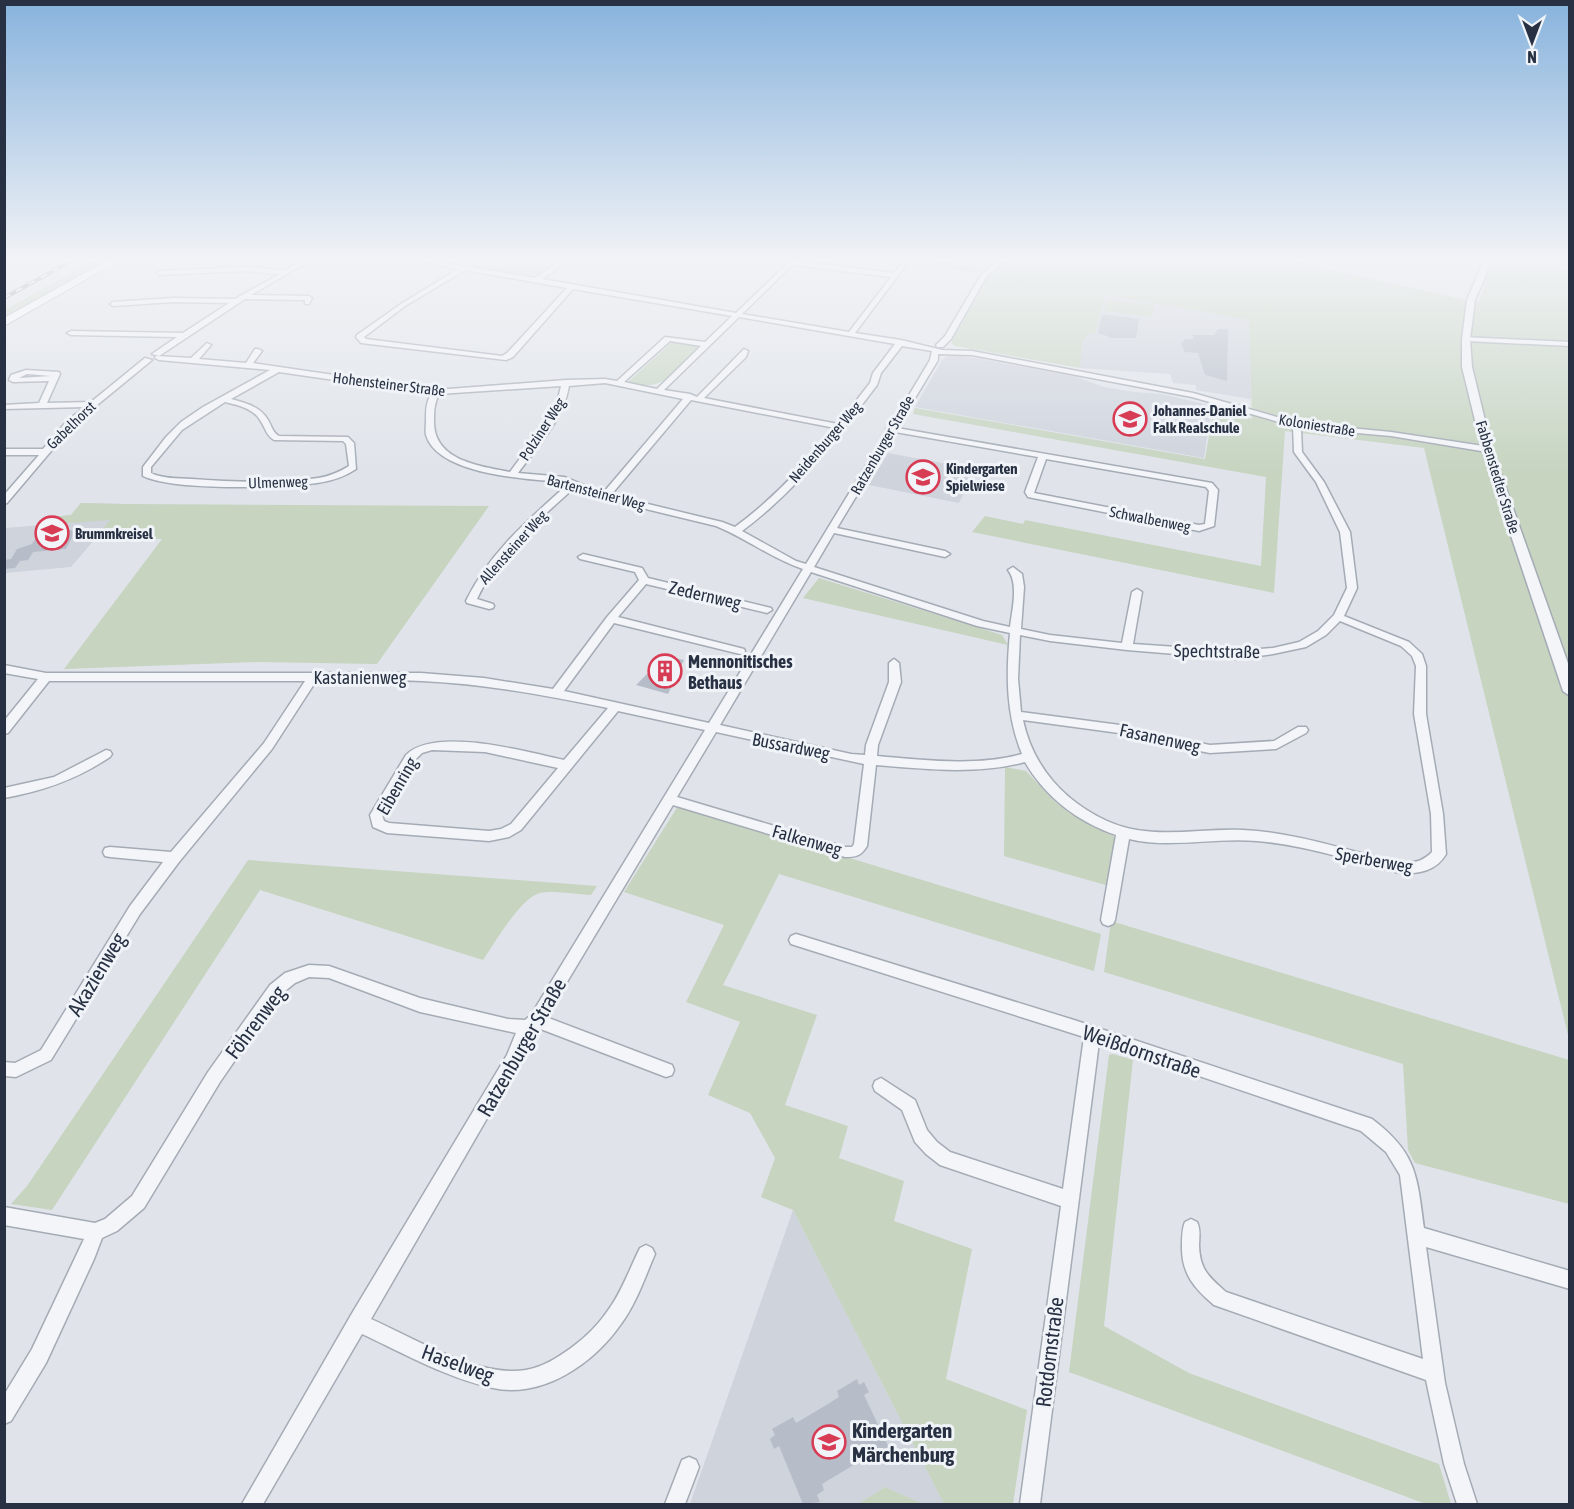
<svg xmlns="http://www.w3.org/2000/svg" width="1574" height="1509" font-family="'Asap Condensed',sans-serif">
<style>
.built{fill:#ced3dc}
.green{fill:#c6d4c0}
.building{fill:#b7bdc8}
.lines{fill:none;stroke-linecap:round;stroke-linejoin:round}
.minor-casing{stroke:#a5abb5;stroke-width:3}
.tertiary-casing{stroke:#a5abb5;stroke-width:3}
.primary-casing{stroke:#9ea8b7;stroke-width:2}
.minor{fill:#f3f5f8;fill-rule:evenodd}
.tertiary{fill:#f3f5f8;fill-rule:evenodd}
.primary{fill:#fff;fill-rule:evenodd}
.rail-casing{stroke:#788395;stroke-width:4}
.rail{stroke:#f0f3f7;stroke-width:2;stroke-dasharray:7;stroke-linecap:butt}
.labels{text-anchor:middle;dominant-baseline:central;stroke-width:6;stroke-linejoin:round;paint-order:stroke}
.far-street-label{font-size:15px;fill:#273143;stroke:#f0f3f7}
.far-poi-label{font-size:15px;font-weight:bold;fill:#273143;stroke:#f0f3f7;text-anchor:start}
.street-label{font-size:18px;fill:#273143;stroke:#f0f3f7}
.poi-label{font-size:18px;font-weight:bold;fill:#273143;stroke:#f0f3f7;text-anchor:start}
.near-street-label{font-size:21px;fill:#273143;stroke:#f0f3f7}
.near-poi-label{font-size:21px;font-weight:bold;fill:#273143;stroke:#f0f3f7;text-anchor:start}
</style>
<rect width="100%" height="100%" fill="#e0e4ea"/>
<g class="built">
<polygon points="1105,295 1250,320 1251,399 1196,390 1196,385 1173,383 1170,374 1080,368 1082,343 1088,333 1095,334"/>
<polygon points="958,355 1074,376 1104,387 1133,392 1162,394 1212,406 1204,458 915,407 942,360 947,356"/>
<polygon points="888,453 975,469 959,503 869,485"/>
<polygon points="81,503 125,504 71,567 5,573 5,528 41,525 45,518 71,515"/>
<polygon points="793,1210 944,1504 923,1504 885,1487 858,1504 690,1504"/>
</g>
<g class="green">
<polygon points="94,260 106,260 5,318 5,310"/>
<polygon points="516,260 561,260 535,277 467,265 470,263 504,267"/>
<polygon points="895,260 930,260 983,268 978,273"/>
<polygon points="1009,260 1288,260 1478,303 1485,287 1480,286 1493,260 1544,260 1552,267 1569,270 1569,1039 1424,448 1285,431 1274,593 972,532 985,516 1023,524 1025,520 1261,566 1266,477 913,414 915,408 1205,459 1214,407 1252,419 1249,320 1105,295 1095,334 1088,333 1082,343 1080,368 955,346 951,343 989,274"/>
<polygon points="1107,300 1154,305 1152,317 1104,311"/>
<path d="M673 341 700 347C677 370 664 394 628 382Z"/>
<polygon points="81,503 125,504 489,506 377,664 259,662 64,669 162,539 95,538 110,520 41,525 45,518 71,515"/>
<polygon points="819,578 1002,635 1008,645 803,598"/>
<polygon points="1005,767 1026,771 1053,800 1069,813 1117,838 1109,886 1004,856"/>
<polygon points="678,806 1101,934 1094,971 779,874 723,985 817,1015 785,1105 848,1126 839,1158 904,1181 894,1221 972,1249 946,1379 1027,1410 1013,1504 944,1504 793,1210 761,1197 775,1158 750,1113 708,1095 740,1022 686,1002 724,925 624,892"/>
<path d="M248 860 597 886 591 895C575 894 555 890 540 893 520 898 495 943 483 960L260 890 52 1210 11 1204 27 1186Z"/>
<polygon points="1111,921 1569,1060 1569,1204 1415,1163 1408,1150 1403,1064 1104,972"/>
<polygon points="1113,1054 1133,1060 1104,1326 1189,1373 1439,1464 1451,1504 1426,1504 1069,1372 1109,1055"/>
<polygon points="885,1487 923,1504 858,1504"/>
</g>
<g class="building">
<polygon points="1102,314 1139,319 1136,338 1109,338 1108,336 1098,334"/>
<polygon points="1218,329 1228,329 1227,381 1205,375 1198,353 1185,352 1181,344 1185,339 1194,339 1193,335 1214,335"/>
<polygon points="71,530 75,532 66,549 33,552 28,560 20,561 15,568 4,569 4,560 11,559 17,549 32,544 39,533"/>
<polygon points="665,656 684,660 668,694 636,685"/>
<polygon points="857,1379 859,1385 864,1382 869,1392 864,1395 890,1450 885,1453 888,1459 879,1464 876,1458 869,1463 867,1457 822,1484 824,1490 817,1495 820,1502 803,1504 779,1446 774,1449 770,1439 775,1435 772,1429 793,1417 796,1423 823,1407 839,1397 837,1391"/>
</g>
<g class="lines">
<g class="minor-casing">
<g id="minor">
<polygon points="304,260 311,260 251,295 309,296 312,298 309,304 305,304 305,300 245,299 159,356 152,354 177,337 71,335 67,333 71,331 183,333 229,303 174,302 113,306 110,304 113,302 174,298 235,299 280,274 243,271 160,275 157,273 160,271 243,267 285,270"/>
<path d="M416 260H427L535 278 562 260H569L542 279 736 313 791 260 893 273 905 260 908 262 855 333 901 340 942 350 972 351 1193 393 1298 423 1391 432 1490 447 1491 449 1487 452 1391 436 1301 428 1302 452 1324 482 1350 532 1357 588 1344 616 1409 642 1422 654 1426 666V714L1443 814 1446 854C1436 871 1419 874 1401 873 1354 862 1306 845 1257 841 1214 837 1171 849 1129 839L1115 920 1113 924 1108 926 1103 924 1101 920 1116 835C1078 822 1045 797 1025 762 977 775 925 769 876 765L867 846C861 856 856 857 845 857L673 805 546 1017 672 1065 674 1070 672 1075 666 1077 538 1028 527 1042 519 1063 371 1319C414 1338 478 1378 526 1370 543 1367 557 1358 571 1348 585 1338 599 1324 609 1309 622 1291 630 1268 640 1248L646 1245 652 1248 655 1254C645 1277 636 1304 621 1324 594 1363 543 1399 493 1388 447 1378 405 1354 362 1334L263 1504H242L351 1315 507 1055 516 1033 420 1012 329 978 309 977 295 983 280 995 220 1082 144 1208 117 1231 102 1238 94 1259 46 1363 11 1421 4 1424V1395L32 1349 84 1239 4 1225V1207L95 1223 105 1219 132 1196 208 1072 270 985 285 973 309 965 329 966 420 998 508 1019 525 1020 531 1015 705 730 618 711 521 830 509 837 489 841 387 833 373 827 370 815 406 755C435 726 527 752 564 760L608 708C546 695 485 684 422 681 387 679 351 681 316 681L272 749 179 862 140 914 51 1060 16 1077 4 1076V1062L15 1063 41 1050 130 906 163 862 110 857 105 856 103 852 105 848 110 847 171 852 264 743 305 681H49L8 733 4 734V721L38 679 4 673V665L46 673H421L484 678 553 689 607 617 639 580 635 572 580 559 578 557 583 554 642 568 648 578 771 608 772 610 767 613 646 584 618 617 744 649 745 651 744 653 740 654 614 623 564 691 709 723 803 569C772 559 746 538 716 526L588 495 574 488C537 522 498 553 477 599L493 604 494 606 493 608 489 609 467 603 466 601C489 553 528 520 567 485L562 482C527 479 438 475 426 435 425 431 426 425 426 421 426 410 426 403 431 394L279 372 231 399C245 403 260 406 268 420 272 426 272 432 279 436L348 437 354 443 356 469C344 477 332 481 317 483 282 488 173 491 143 476V467L166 437 181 422 203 407 270 370 159 360 155 358 156 356 191 358 207 343 211 345 199 359 246 363 255 349H258L262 351 253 363 436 390 566 380 605 379 617 381 665 337 705 342 732 316 573 289 513 357 506 360 361 343 356 337 357 335 401 304 458 269ZM792 265 891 277 849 332 742 314ZM465 270 567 288 507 353 502 356 366 339 364 337 405 306ZM739 317 895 344 873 373 870 383 838 424 704 398 746 357 748 351 744 349 697 397 690 394 664 390ZM670 341 701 346 657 389 624 382ZM902 346 932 351 930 360 890 427 886 429 887 431 806 564 796 561 742 531C796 491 837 438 877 385L881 373ZM938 354 972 355 1192 397 1293 426 1294 452 1316 482 1340 532 1347 588 1334 615 1318 631 1299 642 1273 648 1236 651 1133 644 1142 592 1137 589 1132 592 1122 643 1050 635 1021 629 1024 587 1022 574 1013 567 1008 570C1019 584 1012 610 1010 627L983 621 814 567 834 533 945 557 950 554 945 551 837 528 895 432 1038 457 1025 492 1028 497 1199 531 1214 526 1218 490 1212 483 897 428 938 360ZM605 383 683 399 603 493 564 477 518 473C538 446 563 420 569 386ZM561 386C555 419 529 445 510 472 480 466 434 461 434 422 434 411 434 404 439 394ZM691 400 835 428C805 465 773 499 735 527L722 522 611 495ZM225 402C237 405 253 408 260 420 266 428 265 434 274 440L343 441 346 444 349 466C339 472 330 476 318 478 277 484 233 482 192 479 178 478 163 479 151 473V467L182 430ZM1046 459 1206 487 1209 491 1205 524 1199 525 1034 493ZM811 572 977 626 1010 633C1006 675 1006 715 1022 754 977 767 923 760 877 756L878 745 901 682 899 663 894 659 889 663V682L866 745 865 755 851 754 720 725ZM1340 621 1401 646 1412 656 1416 666 1414 714 1431 814 1432 852C1414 871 1390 860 1368 855 1327 844 1285 832 1243 830 1196 828 1151 841 1107 821 1064 801 1033 767 1023 720L1119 733 1137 739 1210 753 1276 749 1306 733 1308 730 1306 727H1298L1274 741 1210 745 1139 731 1120 725 1021 712 1018 679 1020 635 1050 641 1127 650 1236 659 1273 654 1306 647 1326 635ZM716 732 864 764 854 844 852 847H845L677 797ZM432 750 485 752 558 768 511 824 501 829 489 831 389 823 384 821 382 815 414 761 422 753Z"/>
<polygon points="999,260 1005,260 986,277 951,339 943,347 937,347 936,345 945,336 981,275"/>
<polygon points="1463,337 1570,342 1570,346 1466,341 1463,341"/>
<path d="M145 358 152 360 74 424 7 503 4 504V495L39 455H4V449H43L68 420 85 407 4 409V405L39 403 49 381 13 382 9 380 11 375 26 370 59 372 60 374 47 403 91 402ZM27 374 51 376 19 378Z"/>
<path d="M106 750 110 751 112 754 110 757C77 779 44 791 4 798V788L54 777Z"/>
<path d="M796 934 1074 1020 1372 1119C1417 1153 1417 1176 1424 1228L1570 1271V1289L1426 1247 1445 1383 1464 1464 1477 1504H1457L1444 1464 1426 1380 1214 1305C1194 1288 1181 1273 1182 1245 1182 1237 1182 1229 1185 1222L1191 1219 1197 1222C1201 1230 1199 1238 1199 1246 1200 1270 1209 1277 1226 1292L1423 1359 1400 1175 1386 1152 1361 1131 1099 1042 1040 1504H1020L1061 1206 940 1165 926 1154 915 1142 902 1110 875 1091 873 1086 875 1081 881 1078 915 1100 927 1130 937 1142 950 1152 1063 1189 1084 1037 791 944 789 940 791 936Z"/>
<polygon points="689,1457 696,1460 699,1467 685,1504 665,1504 682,1460"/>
</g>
</g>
<g class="tertiary-casing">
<polygon id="tertiary" points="1484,260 1492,260 1475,300 1470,339 1472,367 1492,449 1570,669 1570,696 1563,691 1482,449 1462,367 1462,339 1467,300"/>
</g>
<g class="primary-casing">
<polygon id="primary" points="108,260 120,260 4,326 4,318"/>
</g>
<use href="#minor" class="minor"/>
<use href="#tertiary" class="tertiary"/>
<use href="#primary" class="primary"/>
<g class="rail-casing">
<polyline id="rail" points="4,298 73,260"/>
</g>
<use href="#rail" class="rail"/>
</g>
<linearGradient id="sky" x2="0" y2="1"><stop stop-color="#88b3dd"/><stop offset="0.55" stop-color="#f1f3f6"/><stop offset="1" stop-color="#f1f3f6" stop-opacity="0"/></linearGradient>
<rect width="1574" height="471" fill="url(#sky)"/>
<defs>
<g id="school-ring" transform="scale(1.725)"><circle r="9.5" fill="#f0f3f7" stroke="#d83c55" stroke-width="1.5"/><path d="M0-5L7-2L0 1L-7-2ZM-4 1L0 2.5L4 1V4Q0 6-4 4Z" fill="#d83c55"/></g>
<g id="building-ring" transform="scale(1.725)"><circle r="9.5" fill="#f0f3f7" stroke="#d83c55" stroke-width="1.5"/><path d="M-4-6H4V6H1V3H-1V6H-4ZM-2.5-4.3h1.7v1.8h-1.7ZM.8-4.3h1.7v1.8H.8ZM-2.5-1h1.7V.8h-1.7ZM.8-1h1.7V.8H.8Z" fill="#d83c55"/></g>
</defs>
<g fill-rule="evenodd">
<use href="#school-ring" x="1130" y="419"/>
<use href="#school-ring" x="923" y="477"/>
<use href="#school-ring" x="52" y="533"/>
<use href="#building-ring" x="665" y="671"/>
<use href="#school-ring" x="829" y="1442"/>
</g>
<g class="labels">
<g class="far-street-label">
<text transform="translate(389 384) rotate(7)">Hohensteiner Straße</text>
<text transform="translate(71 425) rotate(-44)">Gabelhorst</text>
<text transform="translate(1317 425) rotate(9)">Koloniestraße</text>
<text transform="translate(542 429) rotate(-57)">Polziner Weg</text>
<text transform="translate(825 442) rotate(-49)">Neidenburger Weg</text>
<text transform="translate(882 445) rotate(-60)">Ratzenburger Straße</text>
<text transform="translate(1498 477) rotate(73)">Fabbenstedter Straße</text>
<text transform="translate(278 482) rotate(-2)">Ulmenweg</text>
<text transform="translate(596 492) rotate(15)">Bartensteiner Weg</text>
<text transform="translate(1150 519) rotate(11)">Schwalbenweg</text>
<text transform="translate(513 547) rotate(-48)">Allensteiner Weg</text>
</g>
<g class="far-poi-label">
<text x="1153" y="410">Johannes-Daniel<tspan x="1153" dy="17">Falk Realschule</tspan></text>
<text x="946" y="468">Kindergarten<tspan x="946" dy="17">Spielwiese</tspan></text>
<text x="75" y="533">Brummkreisel</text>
</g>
<g class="street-label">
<text transform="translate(705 595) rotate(13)">Zedernweg</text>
<text transform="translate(1217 651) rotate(1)">Spechtstraße</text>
<text x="360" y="677">Kastanienweg</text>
<text transform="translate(1160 738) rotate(12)">Fasanenweg</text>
<text transform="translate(791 746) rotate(11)">Bussardweg</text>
<text transform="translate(397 786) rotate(-60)">Eibenring</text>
<text transform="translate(807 840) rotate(16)">Falkenweg</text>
<text transform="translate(1374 860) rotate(10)">Sperberweg</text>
</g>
<g class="poi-label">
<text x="688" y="661">Mennonitisches<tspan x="688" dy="21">Bethaus</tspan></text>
</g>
<g class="near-street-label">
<text transform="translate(96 974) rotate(-59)">Akazienweg</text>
<text transform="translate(255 1022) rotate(-53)">Föhrenweg</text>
<text transform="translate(521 1047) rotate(-60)">Ratzenburger Straße</text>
<text transform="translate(1142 1051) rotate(19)">Weißdornstraße</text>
<text transform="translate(1049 1352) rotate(-83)">Rotdornstraße</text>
<text transform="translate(458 1363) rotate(20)">Haselweg</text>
</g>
<g class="near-poi-label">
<text x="852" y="1430">Kindergarten<tspan x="852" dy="24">Märchenburg</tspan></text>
</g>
</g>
<rect width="1574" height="1509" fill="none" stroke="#273143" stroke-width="12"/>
<g transform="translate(1532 42) rotate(180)" stroke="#f0f3f7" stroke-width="4.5" paint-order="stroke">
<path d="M0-4.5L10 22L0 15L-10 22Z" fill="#273143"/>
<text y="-9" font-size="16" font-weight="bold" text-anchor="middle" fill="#273143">N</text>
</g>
</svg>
